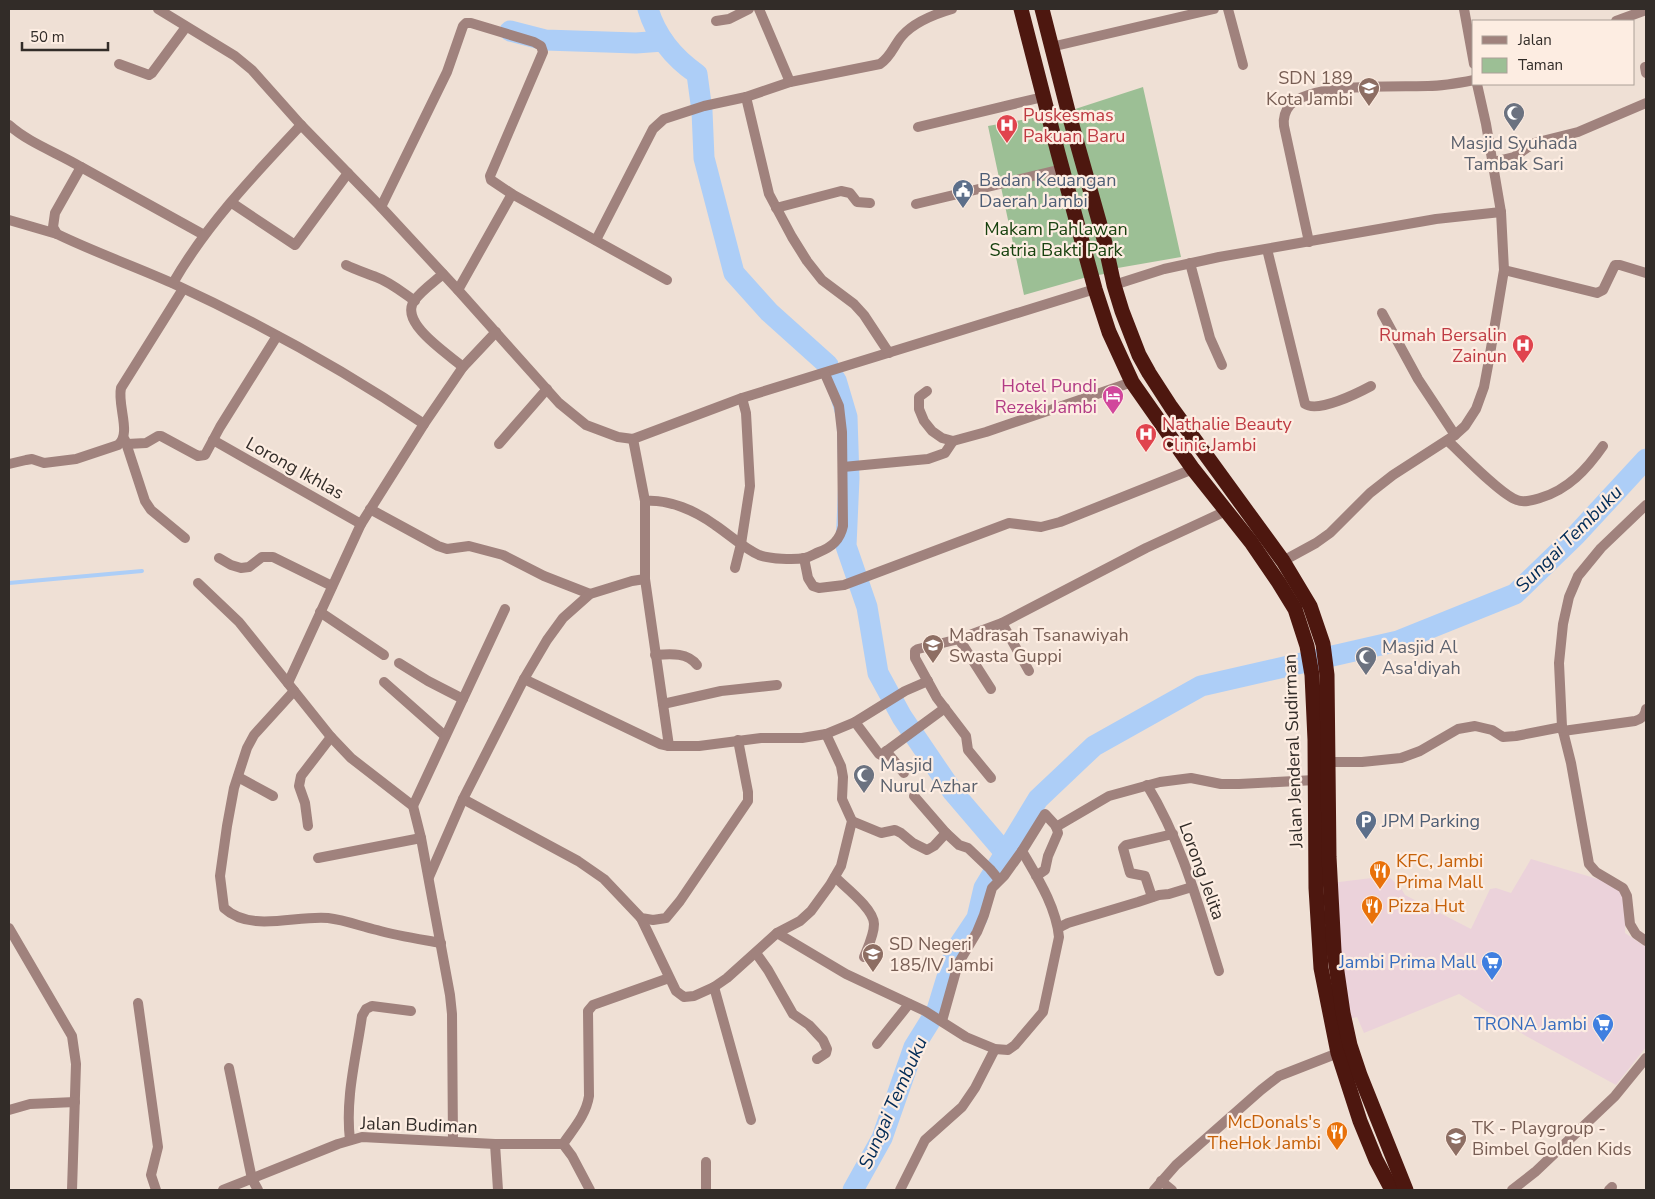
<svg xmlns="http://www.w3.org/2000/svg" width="1655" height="1199" font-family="'Nunito Sans',sans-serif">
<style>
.commercial{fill:#ebd2da}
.green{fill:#9cbf95}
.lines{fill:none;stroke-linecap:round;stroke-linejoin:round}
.stream{stroke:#adcef7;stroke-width:4}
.river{stroke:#adcef7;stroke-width:21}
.street{stroke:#a0827d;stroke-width:10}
.highway{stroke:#4d170f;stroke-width:15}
.labels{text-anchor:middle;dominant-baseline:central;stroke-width:4.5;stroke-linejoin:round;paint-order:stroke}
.education-label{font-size:18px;fill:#785e54;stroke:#fdede2;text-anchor:start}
.health-label{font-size:18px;fill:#be3a42;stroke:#fdede2;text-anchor:start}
.worship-label{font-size:18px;fill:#5b616d;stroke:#fdede2;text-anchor:start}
.service-label{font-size:18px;fill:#4e5e75;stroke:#fdede2;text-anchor:start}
.park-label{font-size:18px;fill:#18420f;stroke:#fdede2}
.hotel-label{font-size:18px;fill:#b23c85;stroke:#fdede2;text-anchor:end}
.street-label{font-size:18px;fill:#322c28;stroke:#fdede2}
.food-label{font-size:18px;fill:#c56008;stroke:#fdede2;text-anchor:start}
.shop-label{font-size:18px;fill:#366cbe;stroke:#fdede2;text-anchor:end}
.water-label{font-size:19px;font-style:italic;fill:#012b57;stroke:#fdede2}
</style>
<rect width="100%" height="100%" fill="#efe0d5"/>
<polygon class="commercial" points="1531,859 1611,883 1626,896 1625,933 1646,947 1646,1047 1616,1085 1526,1036 1459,994 1364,1033 1357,1017 1346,1020 1331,883 1388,876 1401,888 1405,895 1471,929 1490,889 1496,888 1511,893"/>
<polygon class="green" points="1143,87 1181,257 1112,269 1110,273 1087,277 1024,295 988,126 1066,112"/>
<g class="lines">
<polyline class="stream" points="9,583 142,571"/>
<g class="river">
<path d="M648 9C656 36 674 58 697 74L702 111 704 158 734 273 769 312 828 365"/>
<polyline points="510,31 545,40 636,43 663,41"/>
<polyline points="836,380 847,417 849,478 846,546 867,607 878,673 902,717 953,792 1006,854"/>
<polyline points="853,1190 882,1138 914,1047 937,1010 955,951 977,918 984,888 1038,799 1094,746 1201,686 1398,641 1515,594 1576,535 1646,459"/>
</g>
<g class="street">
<polyline points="158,9 235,56 252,70 301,125 381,207 458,290 559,403 586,425 618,437 633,439 742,398 1095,289"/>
<polyline points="759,9 790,82"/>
<polyline points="1228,9 1243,65"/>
<polyline points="1464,9 1474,64"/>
<polyline points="716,21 729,19 749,9"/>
<polyline points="1616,21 1646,10"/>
<polyline points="1051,47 1214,9"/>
<polyline points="119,64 149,75 152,73 186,27"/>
<polyline points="1645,67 1646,73"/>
<polyline points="746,97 769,194 792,237 807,261 822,280 854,304 864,315 889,353"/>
<path d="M9 125C29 143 58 153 81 167L55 213 53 227 57 234C94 252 134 266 172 283 259 323 344 370 424 424"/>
<polyline points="918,127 1043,97"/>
<polyline points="1493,162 1514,157 1534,143 1578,132 1646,103"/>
<polyline points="81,167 204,235"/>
<polyline points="232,203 295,245 348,173"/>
<polyline points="916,204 1062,169"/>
<polyline points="381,207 447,72 463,26 466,23 471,23 534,42 541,46 543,52 490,176 491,180 512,194 667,280"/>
<polyline points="776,208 841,191 850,193 857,202 870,203"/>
<polyline points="9,220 57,234"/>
<path d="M596 240 653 129 664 119 704 106 746 97 790 82 880 64C891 57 894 45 902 36 914 22 935 14 952 9"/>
<path d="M1309 242 1284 126C1283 118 1285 111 1290 105 1313 82 1398 87 1428 86 1444 86 1459 83 1474 80"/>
<path d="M1267 249 1305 404C1318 413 1358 393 1371 386"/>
<polyline points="1190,263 1210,338 1222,365"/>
<path d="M346 265C356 270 366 273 376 277 390 282 402 292 415 301"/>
<polyline points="1504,270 1597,293 1603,290 1615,265 1620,265 1646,273"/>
<path d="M443 274C434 282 421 291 414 301 399 323 448 354 463 367"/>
<path d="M173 283C207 224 255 174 301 125"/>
<polyline points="1114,285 1164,269 1219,257 1436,219 1501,212"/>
<polyline points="458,290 512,194"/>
<polyline points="1382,313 1418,379 1455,435"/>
<polyline points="927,391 919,397 919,409 924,421 932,431 942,438 953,441 986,432 1132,382"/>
<polyline points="125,440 145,501 151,510 185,538"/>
<polyline points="213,440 361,524"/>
<path d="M1448 441C1462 454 1501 495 1517 500 1524 503 1533 500 1540 498 1568 490 1587 469 1603 446"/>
<polyline points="127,444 146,443 158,436 161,436 198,456 205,455 220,427 277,336"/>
<polyline points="499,444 547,389"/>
<path d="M9 464 26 460 32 459 44 463 76 459 118 445C132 434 117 405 121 388L183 289"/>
<polyline points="843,467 928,459 945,453 953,441"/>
<path d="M645 501C669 499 696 511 715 525 730 535 743 548 759 555 769 559 794 560 805 558 810 557 814 554 819 552 832 547 840 540 843 526L842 432 839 406 825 374"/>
<polyline points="1646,505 1601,548 1578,576 1569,597 1563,624 1559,663 1562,727 1571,763 1589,864 1596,872 1623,888 1627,896 1630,924 1636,934 1646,941"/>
<polyline points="370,509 438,546 447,549 469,546 503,555 544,576 590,594"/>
<polyline points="219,558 231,565 241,568 249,567 262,557 273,557 332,586"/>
<polyline points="804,558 808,578 813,586 819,588 844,585 1009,523 1041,527 1060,522 1193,469"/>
<polyline points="1283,561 1316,543 1330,533 1370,493 1393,475 1455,435 1465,426 1476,409 1484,387 1489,360 1504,270 1501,212 1486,124 1477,84"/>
<polyline points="735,568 741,544 750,486 746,413 742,398"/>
<polyline points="645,579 669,746 699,746 761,738 802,738 826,734 855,722 905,691 928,681"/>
<polyline points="198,583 239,622 331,737 351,758 413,806 421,838 450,995 452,1014 453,1141"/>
<polyline points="320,612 384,655"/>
<polyline points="1002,623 1029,671"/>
<polyline points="959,639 918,649 915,651 915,658 937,698 966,736 968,750 991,778"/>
<path d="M655 655C670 654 687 652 697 665"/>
<polyline points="399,663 428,681 463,699"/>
<polyline points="524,679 660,744 669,746"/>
<polyline points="384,682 445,736"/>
<polyline points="288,683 361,524 424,424 463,367 496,332"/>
<polyline points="991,689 959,639 1002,623 1146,548 1226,511"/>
<path d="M294 691 254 735 247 748 234 788 227 826 220 876 224 908C251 933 295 915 328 918 345 920 360 926 377 930 398 936 419 939 441 943"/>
<polyline points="663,704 721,691 777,685"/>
<polyline points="855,722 879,754 881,755 945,708"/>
<path d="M1563 731 1635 721C1642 719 1645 716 1646 709"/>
<polyline points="886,751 904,773"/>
<polyline points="1329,762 1362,762 1401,758 1420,751 1458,729 1475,726 1492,730 1503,737 1516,736 1562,727"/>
<polyline points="238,777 273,796"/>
<path d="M1147 785C1182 842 1199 907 1219 971"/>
<polyline points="914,796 946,833 959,845 968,848 990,869 999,880"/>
<polyline points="463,799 578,861 604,879 641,918 653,920 666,918 680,901 748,801 748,792 738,740"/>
<polyline points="413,806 505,609"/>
<polyline points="852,821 881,833 895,830 901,833 913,843 927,850 934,846 946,833"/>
<polyline points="308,826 305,803 299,786 301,776 331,737"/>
<polyline points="1056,827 1109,796 1160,782 1191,778 1221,784 1239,784 1315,780"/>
<polyline points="318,858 421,838"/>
<polyline points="429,877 463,799 524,679 547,640 563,618 590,594 632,581 645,579 645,501 633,439"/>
<path d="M835 877C845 887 874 909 874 924 874 935 868 947 864 957"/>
<polyline points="1152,897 1145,876 1130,873 1123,848 1126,845 1173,834"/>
<polyline points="641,918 676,991 684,997 694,996 714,987 727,978 777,933 800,921 811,911 830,885 841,866 852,821 842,799 843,777 841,766 826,734"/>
<polyline points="9,928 72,1036 76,1064 72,1190"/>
<polyline points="1058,928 1068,923 1138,902 1159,895 1169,894 1192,887"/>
<path d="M777 933 846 974 925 1011 966 1037 995 1049 1008 1050 1015 1045 1043 1012 1059 937C1056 906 1037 877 1022 851L1045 814 1056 826 1058 833 1048 856 1045 870 1036 876"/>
<polyline points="756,953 768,970 793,1014 809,1025 823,1040 827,1049 826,1053 817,1059"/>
<polyline points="714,987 751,1120"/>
<polyline points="138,1003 158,1147 151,1175 156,1190"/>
<polyline points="942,1021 958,964 977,932 984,915 992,888 1004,876 1022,851"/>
<polyline points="877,1044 909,1004"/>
<polyline points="229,1068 252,1179 258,1190"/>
<polyline points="9,1110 30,1104 75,1102"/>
<path d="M350 1140C345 1098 356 1058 362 1016L366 1009 372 1006 411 1011"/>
<polyline points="495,1144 498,1190"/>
<path d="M563 1144C574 1128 586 1115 589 1096L588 1011 593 1005 669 978"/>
<polyline points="563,1144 572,1156 590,1190"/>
<polyline points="1161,1181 1172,1190"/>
<polyline points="223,1190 338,1144 362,1137 495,1144 563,1144"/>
<polyline points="706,1190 706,1162"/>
<polyline points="900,1190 925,1140 962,1107 975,1088 995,1049"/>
<polyline points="1154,1190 1176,1165 1261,1090 1279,1076 1338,1053"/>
<polyline points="1512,1190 1535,1172 1615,1096 1646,1058"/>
<polyline points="1609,1190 1612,1187"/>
</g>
<g class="highway">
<polyline points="1021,9 1058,153 1095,289 1109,332 1132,382 1193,469 1251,542 1279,583 1295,609 1307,646 1312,675 1315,740 1316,888 1321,968 1338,1053 1360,1121 1376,1160 1392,1190"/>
<polyline points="1042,9 1068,111 1104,239 1114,285 1122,311 1139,355 1149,373 1171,407 1283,561 1310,606 1323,644 1327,675 1329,857 1334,951 1343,1013 1350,1045 1360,1075 1406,1190"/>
</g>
</g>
<defs>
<g id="school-pin" transform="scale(1.125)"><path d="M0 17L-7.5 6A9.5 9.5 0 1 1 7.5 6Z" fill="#8d6e63" stroke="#fdede2"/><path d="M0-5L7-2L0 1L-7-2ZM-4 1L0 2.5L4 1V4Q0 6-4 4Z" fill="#fff"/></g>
<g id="mosque-pin" transform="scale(1.125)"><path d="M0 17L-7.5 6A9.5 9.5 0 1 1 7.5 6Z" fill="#6b7280" stroke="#fdede2"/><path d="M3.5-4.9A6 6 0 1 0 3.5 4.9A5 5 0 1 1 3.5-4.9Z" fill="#fff"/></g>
<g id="hospital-pin" transform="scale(1.125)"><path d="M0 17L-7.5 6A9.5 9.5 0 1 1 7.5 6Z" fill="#e0444e" stroke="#fdede2"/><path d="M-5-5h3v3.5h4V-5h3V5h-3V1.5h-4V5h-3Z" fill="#fff"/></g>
<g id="civic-pin" transform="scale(1.125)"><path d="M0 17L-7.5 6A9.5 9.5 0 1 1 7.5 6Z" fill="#5c6f8a" stroke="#fdede2"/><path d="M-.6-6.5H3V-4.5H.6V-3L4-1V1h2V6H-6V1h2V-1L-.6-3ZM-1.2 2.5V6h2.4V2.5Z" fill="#fff"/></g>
<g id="hotel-pin" transform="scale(1.125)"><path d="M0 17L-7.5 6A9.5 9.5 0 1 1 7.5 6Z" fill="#d1479c" stroke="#fdede2"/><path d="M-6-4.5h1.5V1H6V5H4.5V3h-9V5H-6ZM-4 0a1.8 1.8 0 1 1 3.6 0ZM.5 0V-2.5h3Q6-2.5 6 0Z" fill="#fff"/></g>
<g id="parking-pin" transform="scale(1.125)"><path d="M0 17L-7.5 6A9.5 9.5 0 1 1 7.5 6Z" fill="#5c6f8a" stroke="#fdede2"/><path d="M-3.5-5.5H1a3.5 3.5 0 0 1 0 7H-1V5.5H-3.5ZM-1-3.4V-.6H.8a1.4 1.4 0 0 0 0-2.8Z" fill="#fff"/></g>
<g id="restaurant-pin" transform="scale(1.125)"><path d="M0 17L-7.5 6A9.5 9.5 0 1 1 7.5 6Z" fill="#e8710a" stroke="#fdede2"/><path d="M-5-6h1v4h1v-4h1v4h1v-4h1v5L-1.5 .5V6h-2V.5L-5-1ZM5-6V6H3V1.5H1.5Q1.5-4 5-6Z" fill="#fff"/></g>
<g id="supermarket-pin" transform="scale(1.125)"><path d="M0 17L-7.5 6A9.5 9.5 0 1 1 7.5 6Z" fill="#3f7fe0" stroke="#fdede2"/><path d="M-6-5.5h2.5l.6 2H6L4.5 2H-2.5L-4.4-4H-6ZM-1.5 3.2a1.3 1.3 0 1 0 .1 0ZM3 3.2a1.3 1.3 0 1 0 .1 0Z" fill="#fff"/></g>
</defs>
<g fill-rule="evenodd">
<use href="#school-pin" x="1369" y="88"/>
<use href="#mosque-pin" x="1514" y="113"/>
<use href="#hospital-pin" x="1007" y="125"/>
<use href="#civic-pin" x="963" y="190"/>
<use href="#hospital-pin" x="1523" y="345"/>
<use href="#hotel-pin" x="1113" y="396"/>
<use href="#hospital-pin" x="1146" y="434"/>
<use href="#school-pin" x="933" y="645"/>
<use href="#mosque-pin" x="1366" y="657"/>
<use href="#mosque-pin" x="864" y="775"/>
<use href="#parking-pin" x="1366" y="821"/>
<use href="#restaurant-pin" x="1380" y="871"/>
<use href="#restaurant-pin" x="1372" y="906"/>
<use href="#school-pin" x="873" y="954"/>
<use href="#supermarket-pin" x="1492" y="962"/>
<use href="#supermarket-pin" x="1603" y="1024"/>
<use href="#restaurant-pin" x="1337" y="1132"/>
<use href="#school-pin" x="1456" y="1138"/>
</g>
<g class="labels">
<g class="education-label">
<text x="1353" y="78" text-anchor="end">SDN 189<tspan x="1353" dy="21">Kota Jambi</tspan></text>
<text x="949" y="635">Madrasah Tsanawiyah<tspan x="949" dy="21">Swasta Guppi</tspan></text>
<text x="889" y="944">SD Negeri<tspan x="889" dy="21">185/IV Jambi</tspan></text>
<text x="1472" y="1128">TK - Playgroup -<tspan x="1472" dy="21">Bimbel Golden Kids</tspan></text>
</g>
<g class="health-label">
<text x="1023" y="115">Puskesmas<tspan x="1023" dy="21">Pakuan Baru</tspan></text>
<text x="1507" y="335" text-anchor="end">Rumah Bersalin<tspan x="1507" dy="21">Zainun</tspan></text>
<text x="1162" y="424">Nathalie Beauty<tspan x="1162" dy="21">Clinic Jambi</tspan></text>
</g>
<g class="worship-label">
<text x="1514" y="143" text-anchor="middle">Masjid Syuhada<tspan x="1514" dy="21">Tambak Sari</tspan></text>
<text x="1382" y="647">Masjid Al<tspan x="1382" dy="21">Asa'diyah</tspan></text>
<text x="880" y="765">Masjid<tspan x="880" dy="21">Nurul Azhar</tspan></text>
</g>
<g class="service-label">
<text x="979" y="180">Badan Keuangan<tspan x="979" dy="21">Daerah Jambi</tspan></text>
<text x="1382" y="821">JPM Parking</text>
</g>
<g class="park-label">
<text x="1056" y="229">Makam Pahlawan<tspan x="1056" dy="21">Satria Bakti Park</tspan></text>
</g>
<g class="hotel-label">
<text x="1097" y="386">Hotel Pundi<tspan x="1097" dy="21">Rezeki Jambi</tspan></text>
</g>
<g class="street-label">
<text transform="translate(295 468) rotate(29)">Lorong Ikhlas</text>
<text transform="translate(1293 751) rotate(-92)">Jalan Jenderal Sudirman</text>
<text transform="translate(1202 871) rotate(70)">Lorong Jelita</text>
<text transform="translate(419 1125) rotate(2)">Jalan Budiman</text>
</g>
<g class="food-label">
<text x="1396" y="861">KFC, Jambi<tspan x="1396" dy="21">Prima Mall</tspan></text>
<text x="1388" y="906">Pizza Hut</text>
<text x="1321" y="1122" text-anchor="end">McDonals's<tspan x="1321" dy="21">TheHok Jambi</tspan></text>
</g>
<g class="shop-label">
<text x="1476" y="962">Jambi Prima Mall</text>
<text x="1587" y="1024">TRONA Jambi</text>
</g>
<g class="water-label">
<text transform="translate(1569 539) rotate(-45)">Sungai Tembuku</text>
<text transform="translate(893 1103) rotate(-66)">Sungai Tembuku</text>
</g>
</g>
<rect width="1655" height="1199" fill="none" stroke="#322c28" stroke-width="20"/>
<rect x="1472" y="20" width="162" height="65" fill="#fdede2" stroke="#aca098"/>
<rect x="1482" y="36" width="25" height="8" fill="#a0827d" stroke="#aca098"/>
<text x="1518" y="45" font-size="15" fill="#322c28">Jalan</text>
<rect x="1482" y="58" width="25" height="15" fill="#9cbf95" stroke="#aca098"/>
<text x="1518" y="70" font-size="15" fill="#322c28">Taman</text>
<path d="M22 42v8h86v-8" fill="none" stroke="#322c28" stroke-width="2.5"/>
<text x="30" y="42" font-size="15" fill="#322c28" stroke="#fdede2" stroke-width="4" paint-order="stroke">50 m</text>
</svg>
